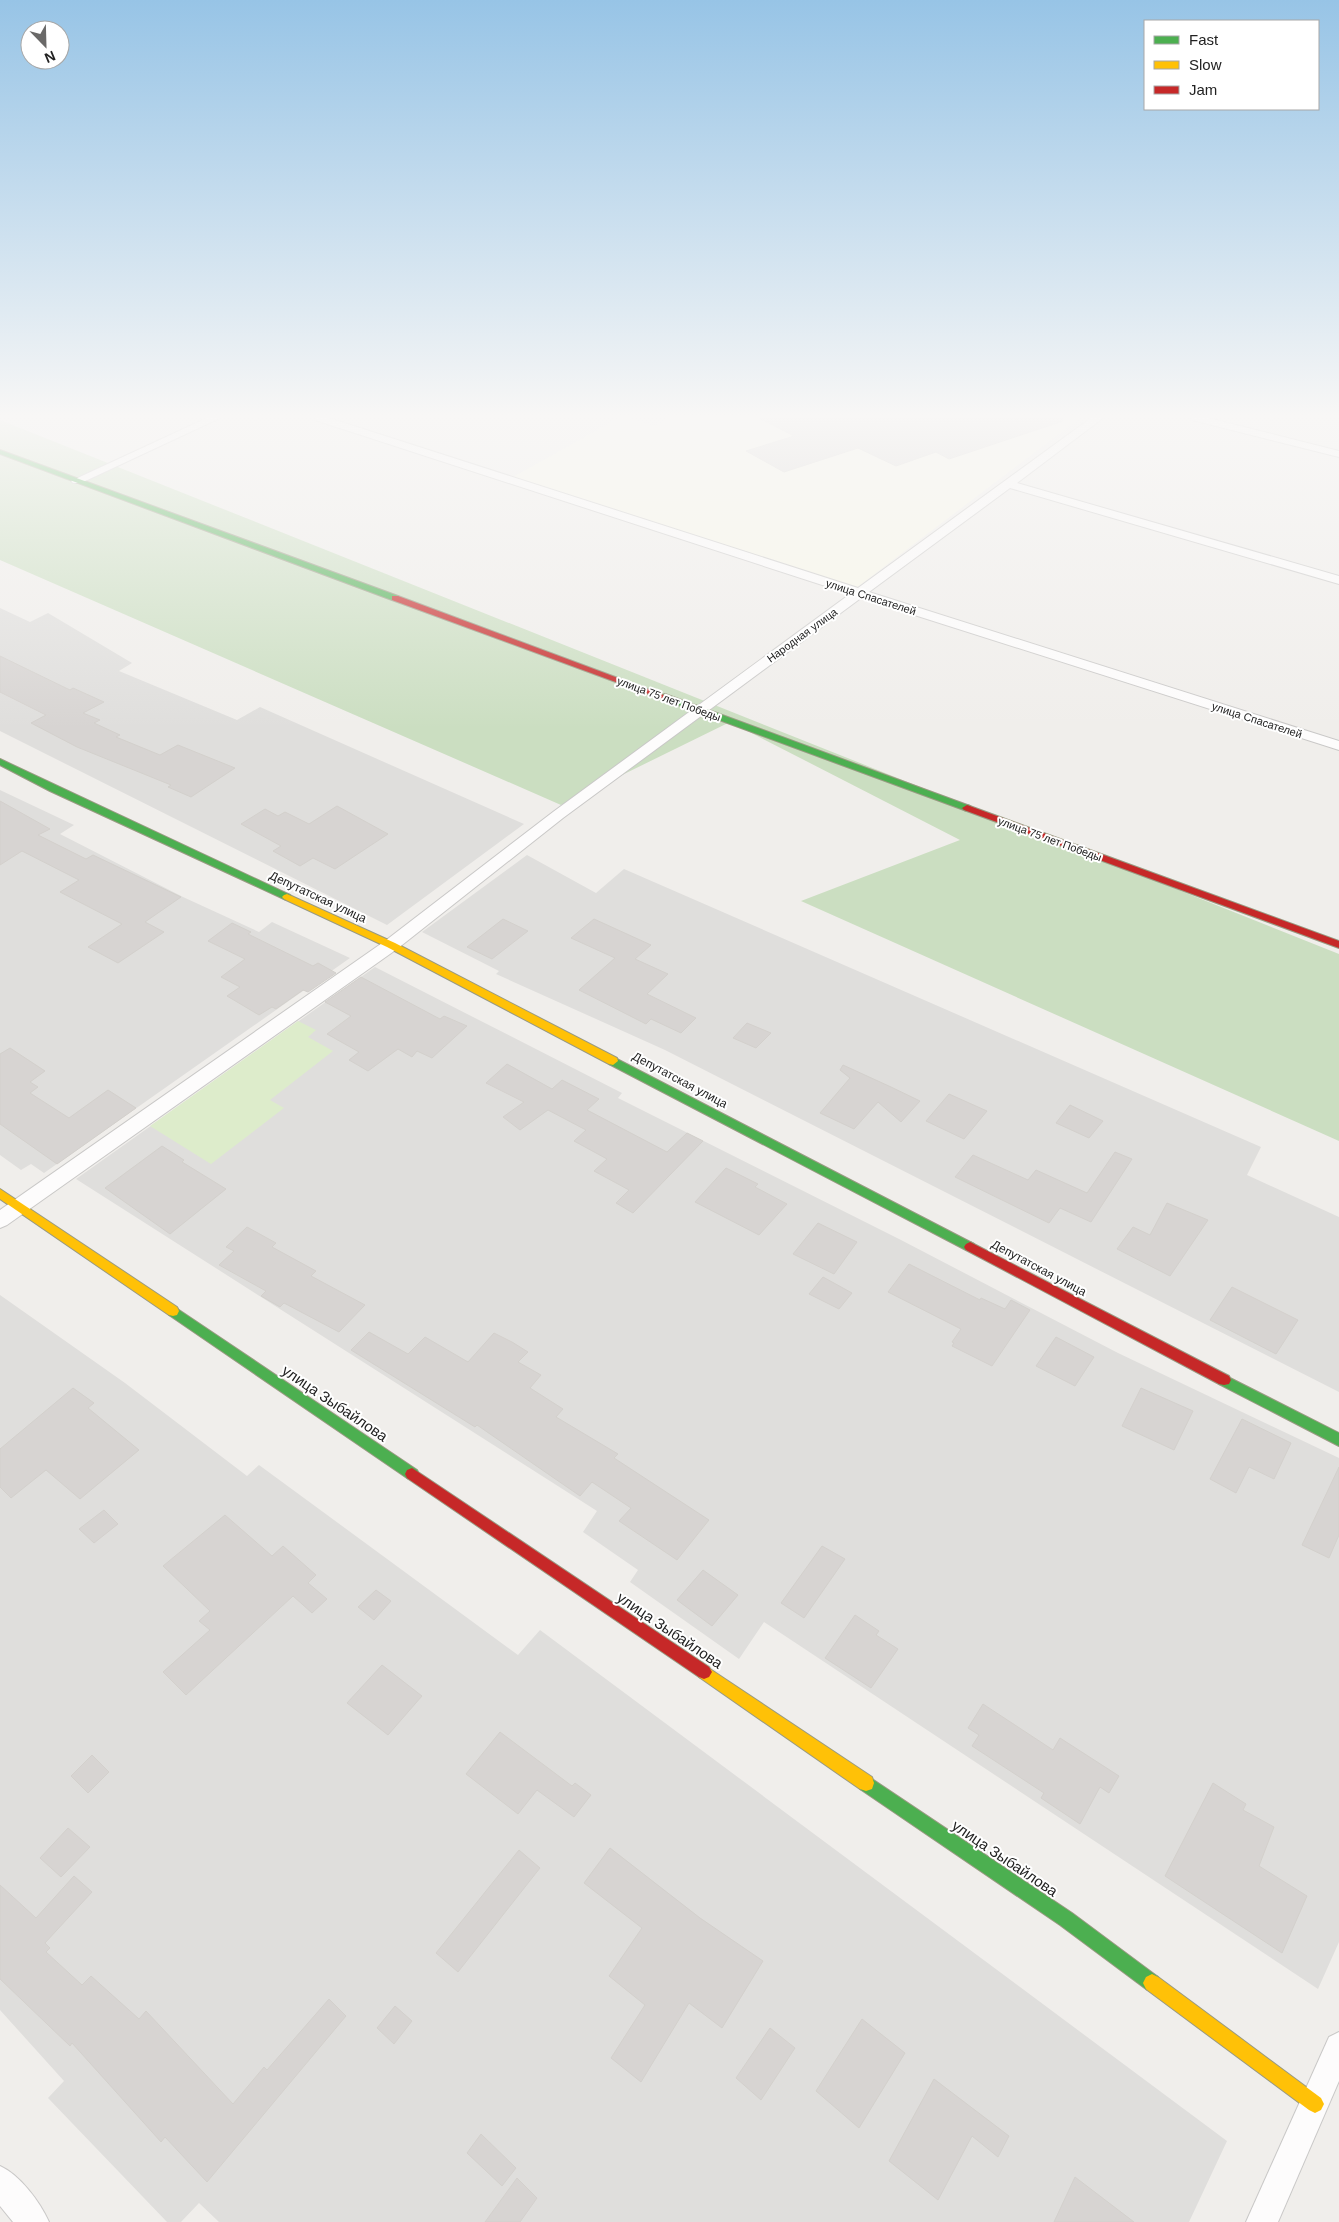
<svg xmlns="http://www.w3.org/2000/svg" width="1339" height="2222" font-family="Helvetica,sans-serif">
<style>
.residential{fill:#dfdedc}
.education{fill:#f8f7e8}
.grass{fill:#ddeccb}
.forest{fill:#cbdec1}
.building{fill:#d7d4d2;stroke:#d3d0cc}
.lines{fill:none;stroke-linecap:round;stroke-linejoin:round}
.street-casing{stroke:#c9c8c7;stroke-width:2}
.fast-casing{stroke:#999a82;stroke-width:2}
.slow-casing{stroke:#999a82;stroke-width:2}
.jam-casing{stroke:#999a82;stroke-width:2}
.street{fill:#fdfcfc;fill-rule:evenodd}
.fast{fill:#4caf50;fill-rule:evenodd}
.slow{fill:#ffc107;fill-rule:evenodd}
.jam{fill:#c62828;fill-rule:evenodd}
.labels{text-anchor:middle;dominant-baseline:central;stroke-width:4;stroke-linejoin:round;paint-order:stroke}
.far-street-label{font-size:11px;fill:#222;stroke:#fff}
.street-label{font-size:12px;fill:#222;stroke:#fff}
.near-street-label{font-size:15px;fill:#222;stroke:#fff}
</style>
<rect width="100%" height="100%" fill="#f0eeeb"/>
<g class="residential">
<polygon points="0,608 30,622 48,613 132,663 119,671 237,720 260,707 524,824 387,925 0,731"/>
<polygon points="0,790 74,825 60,834 183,897 259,932 272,922 350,958 44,1173 31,1164 21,1170 0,1155"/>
<polygon points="527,855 596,893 624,869 1261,1147 1247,1175 1339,1217 1339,1392 665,1050 496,974 499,971 422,932"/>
<polygon points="375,967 622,1093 618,1098 901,1240 1118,1353 1339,1458 1339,1942 1318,1989 764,1622 739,1659 630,1582 638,1570 583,1532 597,1511 76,1179"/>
<polygon points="0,1295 125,1383 247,1476 259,1465 518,1655 540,1630 1227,2141 1189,2222 219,2222 199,2203 181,2222 167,2222 48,2098 64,2081 0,2010"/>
</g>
<polygon class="education" points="619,418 627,418 655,426 669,418 1080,418 856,588 513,477"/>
<polygon class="grass" points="298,1021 316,1030 308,1037 333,1051 270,1100 284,1108 211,1164 150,1126"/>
<polygon class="forest" points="0,420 1339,954 1339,1141 801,901 960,840 730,722 561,805 0,560"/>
<g class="building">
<polygon points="759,418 1062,418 1063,421 949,459 936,452 896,466 858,448 784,472 746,451 794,436"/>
<polygon points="0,656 70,690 73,688 104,702 83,713 100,720 94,723 120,735 116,737 160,755 178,745 235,768 191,797 168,787 171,785 77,747 31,723 46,715 0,692"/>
<polygon points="0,801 50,829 38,835 86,859 93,855 181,897 145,922 164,932 118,963 88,947 122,924 60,892 79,880 22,851 0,865"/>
<polygon points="337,806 388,834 335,869 313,858 300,866 273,851 281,846 241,824 265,809 278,816 285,812 309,824"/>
<polygon points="503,919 528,931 492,959 467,947"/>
<polygon points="594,919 651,945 635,959 668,974 647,994 696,1018 681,1033 651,1019 646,1024 579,990 615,958 571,938"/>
<polygon points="232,923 251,932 248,934 313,966 318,963 336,973 308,992 303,990 276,1009 272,1007 259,1015 227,996 240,987 221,977 245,959 208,941"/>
<polygon points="361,977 440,1019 444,1016 467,1026 432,1058 417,1051 412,1057 398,1049 368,1071 349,1060 359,1052 327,1034 351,1016 325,1002"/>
<polygon points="747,1023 771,1033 756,1048 733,1038"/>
<polygon points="10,1048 45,1071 30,1082 38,1087 30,1093 69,1118 108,1090 136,1108 57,1164 0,1124 0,1054"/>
<polygon points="507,1064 552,1089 562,1080 599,1099 587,1110 667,1152 687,1133 703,1141 633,1213 616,1203 629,1190 594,1171 607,1159 574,1141 586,1130 548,1110 520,1130 503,1117 524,1102 486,1083"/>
<polygon points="843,1065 891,1087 920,1101 901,1122 878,1102 854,1129 820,1113 850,1078 840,1070"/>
<polygon points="949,1094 987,1111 964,1139 926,1121"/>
<polygon points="1070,1105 1103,1121 1089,1138 1056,1123"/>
<polygon points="162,1146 184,1160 182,1162 226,1189 170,1234 105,1188"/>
<polygon points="1115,1152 1132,1159 1091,1222 1060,1208 1049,1223 955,1177 973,1155 1028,1180 1036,1170 1087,1193"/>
<polygon points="726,1168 758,1184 755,1187 787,1204 759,1235 695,1202"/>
<polygon points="1167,1203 1208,1220 1170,1276 1117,1249 1133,1227 1150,1235"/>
<polygon points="818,1223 857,1242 834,1274 793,1254"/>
<polygon points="247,1227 276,1243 272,1247 316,1271 311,1276 365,1305 339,1332 284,1303 280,1307 261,1296 266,1291 219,1265 234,1251 226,1247"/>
<polygon points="909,1264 980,1300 981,1298 1005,1309 1011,1300 1030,1310 992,1366 952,1346 954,1343 952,1342 961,1329 888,1292"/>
<polygon points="823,1277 852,1293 839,1309 809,1294"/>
<polygon points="1232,1287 1298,1320 1276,1354 1210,1320"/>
<polygon points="369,1332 408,1354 425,1337 468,1362 494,1333 512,1342 528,1352 518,1362 541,1375 530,1388 563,1409 556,1417 618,1454 614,1458 709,1520 677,1560 619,1521 631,1508 592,1482 580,1496 477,1425 475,1427 351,1350"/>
<polygon points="1056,1337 1094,1357 1075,1386 1036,1366"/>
<polygon points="73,1388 94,1403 88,1408 139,1450 80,1499 46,1470 11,1498 0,1487 0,1449"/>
<polygon points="1141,1388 1193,1411 1174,1450 1122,1426"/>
<polygon points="1242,1419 1291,1443 1274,1479 1249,1467 1236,1493 1210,1479"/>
<polygon points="1339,1467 1339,1535 1329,1558 1302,1545"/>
<polygon points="104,1510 118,1524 94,1543 79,1529"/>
<polygon points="225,1515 272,1556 283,1546 316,1575 308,1583 327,1599 312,1613 293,1596 186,1695 163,1672 210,1630 199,1621 210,1611 163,1566"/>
<polygon points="822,1546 845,1559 804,1618 781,1603"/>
<polygon points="703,1570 738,1595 712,1626 677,1600"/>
<polygon points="376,1590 391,1601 374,1620 358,1607"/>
<polygon points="855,1615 879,1631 876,1635 898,1649 871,1688 825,1658"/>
<polygon points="382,1665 422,1696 388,1735 347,1703"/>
<polygon points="983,1704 1053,1750 1060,1738 1119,1776 1109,1793 1100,1787 1080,1824 1041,1798 1044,1793 972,1746 979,1735 968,1728"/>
<polygon points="500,1732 572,1786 575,1783 591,1795 574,1817 537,1790 518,1814 466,1774"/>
<polygon points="92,1755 109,1772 88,1793 71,1776"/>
<polygon points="1213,1783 1246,1804 1243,1810 1274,1827 1259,1866 1307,1896 1282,1953 1165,1876"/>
<polygon points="68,1828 90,1847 61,1877 40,1858"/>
<polygon points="610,1848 700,1918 763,1961 722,2028 689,2003 641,2082 611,2058 645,2005 609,1976 642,1928 584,1883"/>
<polygon points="519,1850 540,1868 458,1972 436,1953"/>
<polygon points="74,1876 92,1892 45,1943 50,1948 46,1952 82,1985 91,1976 139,2019 146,2011 233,2104 264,2067 267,2070 329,1999 346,2016 207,2182 165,2137 161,2142 72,2043 70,2046 0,1979 0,1885 36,1918"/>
<polygon points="395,2006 412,2021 394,2044 377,2028"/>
<polygon points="862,2019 905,2053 859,2128 816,2091"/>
<polygon points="770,2028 795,2048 761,2100 736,2078"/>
<polygon points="934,2079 1009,2136 998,2157 972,2136 938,2200 889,2161"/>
<polygon points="481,2134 516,2168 502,2186 467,2153"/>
<polygon points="1075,2177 1134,2222 1054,2222"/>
<polygon points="517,2178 537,2198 520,2222 485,2222"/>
</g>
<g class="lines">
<g class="street-casing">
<g id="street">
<polygon points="207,418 220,418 81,483 73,483 71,481"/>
<polygon points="314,418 329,418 858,588 1091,418 1103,418 1017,483 1339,576 1339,584 1010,488 869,592 1339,741 1339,750 861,598 563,818 397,949 7,1225 0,1228 0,1210 385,941 553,812 850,594 315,420"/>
<polygon points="1191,418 1208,418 1339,451 1339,457 1192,420"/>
<polygon points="1339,2032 1339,2081 1278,2222 1246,2222 1329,2037"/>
<path d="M0 2166C20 2175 40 2202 49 2222H13L0 2206Z"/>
</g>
</g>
<g class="fast-casing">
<g id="fast">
<polygon points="0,450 398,596 399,598 392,600 0,454"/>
<polygon points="665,694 970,806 972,808 967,811 964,810 662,699 662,695"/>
<polygon points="0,759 290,895 292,897 287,900 284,899 50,791 0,765"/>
<polygon points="613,1057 974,1244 976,1247 974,1250 966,1250 609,1064 608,1061 609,1058"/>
<polygon points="173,1306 417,1470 419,1474 417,1478 412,1480 407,1478 169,1315 167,1311 169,1307"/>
<polygon points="1224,1375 1339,1433 1339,1446 1219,1384 1217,1380 1219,1376"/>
<polygon points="866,1775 1072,1913 1158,1977 1161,1983 1158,1989 1152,1992 1146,1989 1060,1925 860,1789 858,1783 860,1777"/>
</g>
</g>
<g class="slow-casing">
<g id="slow">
<polygon points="287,894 395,943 617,1058 618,1061 613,1065 609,1064 387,947 284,899 282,897 284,895"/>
<polygon points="0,1189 177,1307 179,1311 177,1315 173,1316 169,1315 0,1199"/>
<polygon points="704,1665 872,1777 874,1783 872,1789 866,1791 860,1789 699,1677 696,1672 699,1667"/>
<polygon points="1152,1974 1158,1977 1321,2098 1324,2104 1321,2110 1315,2113 1309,2110 1146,1989 1143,1983 1146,1977"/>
</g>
</g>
<g class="jam-casing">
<g id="jam">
<polygon points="392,596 398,596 669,697 668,699 662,699 392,600"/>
<polygon points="967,805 1339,941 1339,948 964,810 962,808"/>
<polygon points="970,1242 1229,1376 1231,1380 1229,1384 1224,1385 1219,1384 966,1250 964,1247 966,1244"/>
<polygon points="412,1468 709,1667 712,1672 709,1677 704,1679 699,1677 407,1478 405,1474 407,1470"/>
</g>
</g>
<use href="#street" class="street"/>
<use href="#fast" class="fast"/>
<use href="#slow" class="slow"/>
<use href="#jam" class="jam"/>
</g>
<linearGradient id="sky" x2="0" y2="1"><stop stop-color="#97c4e6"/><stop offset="0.57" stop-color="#f8f7f6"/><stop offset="1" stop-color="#f8f7f6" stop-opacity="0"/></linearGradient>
<rect width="1339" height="729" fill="url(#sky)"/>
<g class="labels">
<g class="far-street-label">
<text transform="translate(871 597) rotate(18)">улица Спасателей</text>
<text transform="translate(802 635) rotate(-36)">Народная улица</text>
<text transform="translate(669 699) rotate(20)">улица 75 лет Победы</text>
<text transform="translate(1257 720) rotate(18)">улица Спасателей</text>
<text transform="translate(1050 839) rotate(20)">улица 75 лет Победы</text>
</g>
<g class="street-label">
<text transform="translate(318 897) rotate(25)">Депутатская улица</text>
<text transform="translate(680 1080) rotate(28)">Депутатская улица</text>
<text transform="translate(1039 1268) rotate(28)">Депутатская улица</text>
</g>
<g class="near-street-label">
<text transform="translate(335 1403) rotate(34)">улица Зыбайлова</text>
<text transform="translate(670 1630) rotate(34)">улица Зыбайлова</text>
<text transform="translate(1005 1858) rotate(34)">улица Зыбайлова</text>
</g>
</g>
<rect x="1144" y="20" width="175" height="90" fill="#ffffff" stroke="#a7a7a7"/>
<rect x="1154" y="36" width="25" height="8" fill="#4caf50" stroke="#a7a7a7"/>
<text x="1189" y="45" font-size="15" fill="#222222">Fast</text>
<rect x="1154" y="61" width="25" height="8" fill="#ffc107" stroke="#a7a7a7"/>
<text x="1189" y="70" font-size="15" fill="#222222">Slow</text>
<rect x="1154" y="86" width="25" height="8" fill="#c62828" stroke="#a7a7a7"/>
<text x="1189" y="95" font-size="15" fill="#222222">Jam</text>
<g transform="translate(45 45) rotate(157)"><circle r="24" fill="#ffffff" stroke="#a7a7a7"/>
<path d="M0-4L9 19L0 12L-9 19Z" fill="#6a6968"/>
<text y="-8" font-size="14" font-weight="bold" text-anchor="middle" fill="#222222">N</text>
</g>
</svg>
